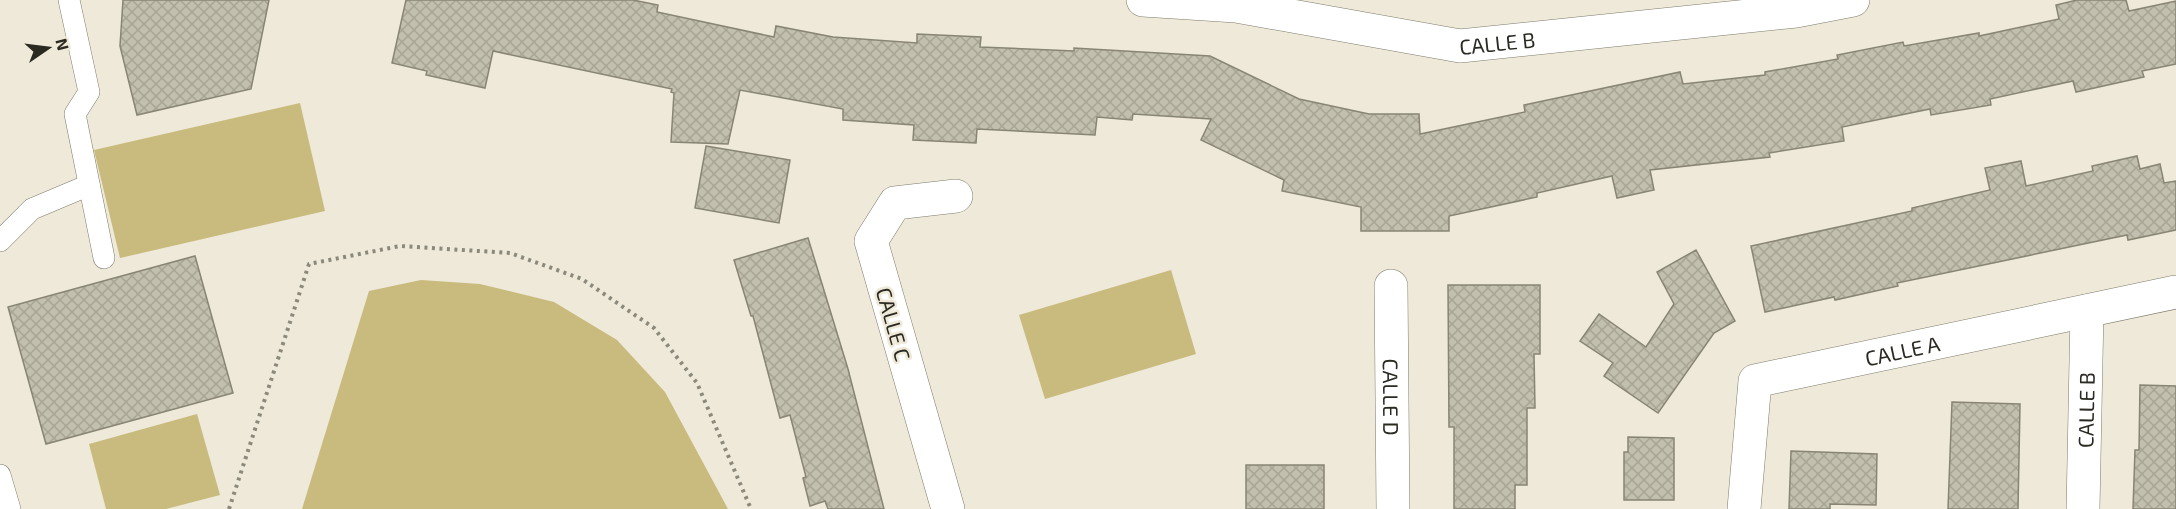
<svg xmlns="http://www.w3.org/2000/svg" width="2176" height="509" font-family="'Exo 2',sans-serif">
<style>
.green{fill:#c9ba7d}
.building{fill:url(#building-cross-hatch);stroke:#888575;stroke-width:1.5}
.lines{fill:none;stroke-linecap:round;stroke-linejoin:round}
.lane-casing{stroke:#7f7b6c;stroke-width:22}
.street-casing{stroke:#7f7b6c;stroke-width:34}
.path{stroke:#8b887c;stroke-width:4;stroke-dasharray:3 4.5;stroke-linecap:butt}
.lane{stroke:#fff;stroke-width:21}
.street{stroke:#fff;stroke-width:33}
.labels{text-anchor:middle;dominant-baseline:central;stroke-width:5;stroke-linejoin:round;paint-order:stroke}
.street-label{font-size:21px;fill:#2a2922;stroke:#eee9d8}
</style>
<defs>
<pattern id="building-cross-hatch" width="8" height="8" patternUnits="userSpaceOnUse" patternTransform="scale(1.5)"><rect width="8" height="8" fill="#c3bfae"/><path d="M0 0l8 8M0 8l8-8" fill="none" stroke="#a8a495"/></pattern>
</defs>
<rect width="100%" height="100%" fill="#eee9d8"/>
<g class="green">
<polygon points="300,103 325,211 120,258 94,150"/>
<polygon points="1171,270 1196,354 1045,399 1019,315"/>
<polygon points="421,280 480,284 554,302 617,340 665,392 728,509 302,509 369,291"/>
<polygon points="197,414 220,495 166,509 106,509 89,444"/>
</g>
<g class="building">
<polygon points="123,0 269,0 251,89 137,115 120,46"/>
<polygon points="406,0 633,0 658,5 657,12 774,37 776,26 833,37 917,43 917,34 981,37 980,47 1074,51 1074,48 1210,56 1299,99 1369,114 1419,114 1420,134 1525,112 1524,105 1680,72 1683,84 1765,75 1765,72 1838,59 1837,55 1903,42 1904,46 1979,33 1979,36 2059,19 2056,5 2077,0 2126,0 2129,11 2176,1 2176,64 2142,71 2144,77 2076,92 2073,81 1990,99 1991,105 1931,115 1930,109 1842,127 1844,141 1769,153 1770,157 1650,170 1654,190 1617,198 1612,176 1537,193 1537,197 1449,216 1449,231 1361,231 1361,207 1282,191 1284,180 1201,140 1211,119 1133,114 1132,120 1097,117 1095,135 977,129 976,143 913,140 914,125 843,120 843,109 740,90 728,144 671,142 674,93 671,92 672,89 493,51 485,88 426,75 427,71 392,63"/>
<polygon points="706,146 790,160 779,223 695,208"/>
<polygon points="2137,156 2140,169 2160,164 2164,183 2176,181 2176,230 2128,240 2127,235 1897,283 1898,286 1835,300 1834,297 1765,312 1751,246 1912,211 1912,208 1990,190 1985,168 2021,161 2026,186 2093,171 2092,166"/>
<polygon points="808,238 848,369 884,509 828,509 825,501 810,506 803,478 806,477 790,415 780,418 753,316 751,316 734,260"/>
<polygon points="1696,250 1735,321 1714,333 1658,413 1604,376 1613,363 1580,341 1599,314 1646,347 1674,304 1657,272"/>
<polygon points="195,256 233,393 46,444 8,307"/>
<polygon points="1448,285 1540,285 1540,354 1534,354 1535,408 1527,408 1527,485 1515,485 1515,509 1454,509 1454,427 1449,427"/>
<polygon points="2140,385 2176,386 2176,509 2133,509 2135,450 2139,450"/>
<polygon points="1952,402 2020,404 2018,509 1948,509"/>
<polygon points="1628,437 1674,438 1674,500 1624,500 1624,452 1628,452"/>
<polygon points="1791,451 1877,454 1876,505 1830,504 1830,509 1789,509"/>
<rect x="1246" y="465" width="78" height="44"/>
</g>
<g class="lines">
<g class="lane-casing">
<g id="lane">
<polyline points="69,0 89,92 75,114 104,258"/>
<polyline points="0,241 32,209 89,185"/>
<polyline points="0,475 10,509"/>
</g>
</g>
<g class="street-casing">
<g id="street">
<path id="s1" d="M1143 0 1236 6 1460 46 1796 11 1853 0"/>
<path id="s2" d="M1391 286 1393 509"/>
<polyline points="948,509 871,241 895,203 956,196"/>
<path id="s3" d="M1744 509 1755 381 2176 292"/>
<path id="s4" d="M2083 509 2087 311"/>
</g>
</g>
<polyline class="path" points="229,509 309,264 400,246 510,253 582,279 654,328 697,383 751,509"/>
<use href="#lane" class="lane"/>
<use href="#street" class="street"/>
</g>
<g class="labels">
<g class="street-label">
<text stroke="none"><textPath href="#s1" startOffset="358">CALLE B</textPath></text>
<text transform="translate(894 324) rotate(74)">CALLE C</text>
<text stroke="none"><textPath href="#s3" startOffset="279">CALLE A</textPath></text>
<text stroke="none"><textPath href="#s2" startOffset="111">CALLE D</textPath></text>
<text stroke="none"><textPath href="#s4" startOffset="99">CALLE B</textPath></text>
</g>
</g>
<g transform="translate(48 48) rotate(76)" stroke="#eee9d8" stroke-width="4.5" paint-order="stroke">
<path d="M0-4.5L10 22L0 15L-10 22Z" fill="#2a2922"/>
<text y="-9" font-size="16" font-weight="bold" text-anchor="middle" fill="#2a2922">N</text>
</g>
</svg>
